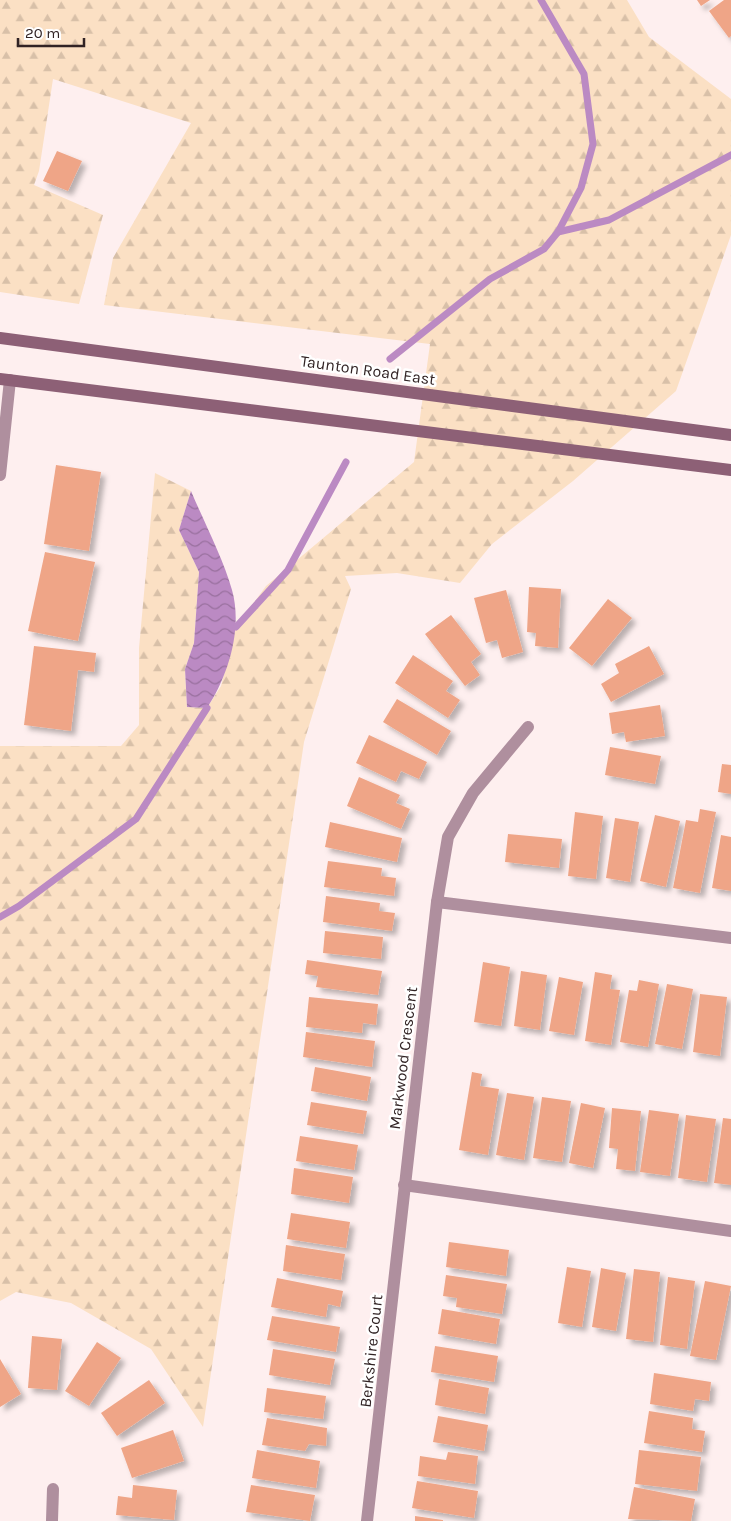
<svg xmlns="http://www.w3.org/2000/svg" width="731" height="1521" font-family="Karla,sans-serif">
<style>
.forest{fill:url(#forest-firs)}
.water{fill:url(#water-waves)}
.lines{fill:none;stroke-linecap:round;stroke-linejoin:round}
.stream{stroke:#bb8ac3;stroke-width:7}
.building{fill:#efa587;filter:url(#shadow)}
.street{stroke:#af8f9e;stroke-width:12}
.secondary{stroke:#8d6076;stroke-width:12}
.labels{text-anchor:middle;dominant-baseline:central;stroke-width:5;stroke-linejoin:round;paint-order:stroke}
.street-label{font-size:16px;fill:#312324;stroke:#fff}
</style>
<defs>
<pattern id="forest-firs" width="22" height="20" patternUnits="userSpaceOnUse" patternTransform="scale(1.25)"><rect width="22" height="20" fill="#fbe0c4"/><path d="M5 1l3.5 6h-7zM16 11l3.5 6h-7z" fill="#d8c0a8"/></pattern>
<pattern id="water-waves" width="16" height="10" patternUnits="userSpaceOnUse" patternTransform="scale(1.25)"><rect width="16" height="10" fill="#bb8ac3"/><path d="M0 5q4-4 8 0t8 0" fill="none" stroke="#99709e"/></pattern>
<filter id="shadow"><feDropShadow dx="4.5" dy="4.5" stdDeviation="2.5" flood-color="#0004"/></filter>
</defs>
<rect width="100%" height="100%" fill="#feefef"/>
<polygon class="forest" points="0,0 627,0 649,37 731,99 731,235 676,391 573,481 492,544 460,583 397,573 345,576 351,589 304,742 203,1427 151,1349 71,1303 16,1292 0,1301 0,746 121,746 139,725 139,648 155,473 191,491 179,530 199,572 194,643 185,669 187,707 207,708 221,686 236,627 266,586 414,462 430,344 104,305 113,258 191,123 53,79 39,171 34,185 103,215 79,304 0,292"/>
<path class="water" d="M191 491C204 522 223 558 232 590 243 629 228 676 207 708L187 707 185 669 194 643 199 572 179 530Z"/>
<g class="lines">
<g class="stream">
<polyline points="558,232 609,220 731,155"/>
<polyline points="390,359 490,279 544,249 558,232 581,188 593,144 584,74 541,0"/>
<polyline points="236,627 288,570 346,462"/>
<polyline points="0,917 19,906 136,819 207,708"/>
</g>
</g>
<g class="building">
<polygon points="697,0 710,0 701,6"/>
<polygon points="724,0 731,0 731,36 729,38 709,11"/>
<polygon points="57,151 82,161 68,191 43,181"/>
<polygon points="56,465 101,472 89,551 44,544"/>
<polygon points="45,552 95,562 78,641 28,631"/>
<polygon points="529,587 561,589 558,648 535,646 536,633 527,632"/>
<polygon points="506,590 523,652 502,658 497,640 486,643 474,598"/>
<polygon points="608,599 632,618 592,666 569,648"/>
<polygon points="451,615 481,654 471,662 480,675 465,686 425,634"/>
<polygon points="34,646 96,653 94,672 78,670 71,731 24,725"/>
<polygon points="649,646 664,674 611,702 601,684 619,673 615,664"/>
<polygon points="413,655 453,681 446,691 460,700 448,718 395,683"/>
<polygon points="397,699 451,731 437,755 383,722"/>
<polygon points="660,705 665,736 626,742 624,732 612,734 609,713"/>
<polygon points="369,735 427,762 419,779 401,771 396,782 356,763"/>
<polygon points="610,747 661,756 655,784 605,775"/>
<polygon points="722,764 731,765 731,794 718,792"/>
<polygon points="359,777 400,795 396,803 410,809 401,829 347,806"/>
<polygon points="700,809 716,812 700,893 673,888 686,820 698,822"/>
<polygon points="575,812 603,816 596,879 568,876"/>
<polygon points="655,815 680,821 666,887 640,881"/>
<polygon points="615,818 639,822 630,882 606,878"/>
<polygon points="330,822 402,838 397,862 325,847"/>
<polygon points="508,834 562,839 559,868 505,862"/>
<polygon points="721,835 731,837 731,891 712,888"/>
<polygon points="328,861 382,868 381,876 396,878 394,896 324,887"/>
<polygon points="326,896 380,903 379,911 395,913 392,931 323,922"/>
<polygon points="325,931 383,937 381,959 323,953"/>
<polygon points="307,960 382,971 378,995 316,987 318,976 305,974"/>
<polygon points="483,962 510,967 501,1026 474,1022"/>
<polygon points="521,971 547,975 540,1030 514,1026"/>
<polygon points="595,972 612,975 610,989 620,990 611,1045 585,1041"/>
<polygon points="559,977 583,982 574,1035 549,1031"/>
<polygon points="639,980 659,984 648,1047 620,1042 629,990 637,991"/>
<polygon points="667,984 693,989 682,1049 655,1044"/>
<polygon points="700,994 727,997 720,1056 693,1052"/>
<polygon points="309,997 378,1004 376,1025 363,1023 362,1033 306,1027"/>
<polygon points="306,1032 375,1041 372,1067 303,1057"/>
<polygon points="315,1067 371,1077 367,1101 311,1091"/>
<polygon points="472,1072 482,1074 480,1086 499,1089 488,1155 459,1150"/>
<polygon points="507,1093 534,1097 524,1160 496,1155"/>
<polygon points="542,1097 571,1101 562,1162 533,1158"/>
<polygon points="311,1102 367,1111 363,1134 307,1125"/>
<polygon points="581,1103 605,1108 593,1168 569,1163"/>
<polygon points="612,1108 641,1111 635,1171 616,1169 618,1149 609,1148"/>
<polygon points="649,1110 679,1114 670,1176 640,1172"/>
<polygon points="686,1115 716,1119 707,1182 678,1178"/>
<polygon points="723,1118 731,1119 731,1185 714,1183"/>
<polygon points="300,1136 358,1145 354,1170 296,1161"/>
<polygon points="294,1168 353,1177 349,1203 291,1194"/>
<polygon points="291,1213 350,1222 346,1248 287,1239"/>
<polygon points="449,1242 509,1250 506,1276 446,1267"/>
<polygon points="286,1245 345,1254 341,1280 283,1271"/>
<polygon points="567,1267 591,1271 582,1327 558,1323"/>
<polygon points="601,1268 626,1273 616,1331 592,1327"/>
<polygon points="634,1269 660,1272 653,1342 626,1339"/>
<polygon points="446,1275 507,1284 502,1314 456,1307 457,1298 443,1296"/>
<polygon points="668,1277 695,1281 687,1349 660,1345"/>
<polygon points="277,1278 343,1291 340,1307 328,1304 326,1317 271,1307"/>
<polygon points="705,1281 731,1286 716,1360 690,1356"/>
<polygon points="442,1309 500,1319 496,1344 438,1334"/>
<polygon points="272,1316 340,1327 336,1352 267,1340"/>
<polygon points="32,1336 62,1339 57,1390 28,1388"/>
<polygon points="97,1342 121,1358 89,1406 65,1391"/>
<polygon points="435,1346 498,1356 494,1382 431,1372"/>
<polygon points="273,1349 335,1359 330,1385 269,1375"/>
<polygon points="0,1359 21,1394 0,1407"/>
<polygon points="654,1373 711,1382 709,1401 695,1399 693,1411 650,1404"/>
<polygon points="439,1379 489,1388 485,1414 435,1405"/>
<polygon points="149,1380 165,1403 117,1436 101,1413"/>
<polygon points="267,1388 326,1396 323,1419 264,1412"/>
<polygon points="649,1411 693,1418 692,1429 705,1431 702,1452 644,1443"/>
<polygon points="438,1416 488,1425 484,1451 433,1442"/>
<polygon points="267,1418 327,1428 326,1446 309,1444 305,1451 262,1445"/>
<polygon points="173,1430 184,1461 132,1478 121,1448"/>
<polygon points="257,1450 320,1461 316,1488 252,1478"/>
<polygon points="639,1450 701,1457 697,1491 635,1484"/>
<polygon points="448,1452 478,1456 475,1484 418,1476 420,1456 446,1460"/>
<polygon points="417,1481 478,1491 474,1518 412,1508"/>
<polygon points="133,1485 177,1490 174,1520 116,1515 118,1496 132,1498"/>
<polygon points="251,1485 315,1495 310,1521 246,1512"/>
<polygon points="634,1487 695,1499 691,1521 628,1519"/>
<polygon points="415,1516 443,1520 443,1521 415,1521"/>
</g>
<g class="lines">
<g class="street">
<polyline points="0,475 10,380"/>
<polyline points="437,902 731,938"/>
<polyline points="404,1185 731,1231"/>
<polyline points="52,1521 53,1489"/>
<polyline points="367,1521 437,902 448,837 473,793 528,727"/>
</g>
<g class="secondary">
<polyline points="0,338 731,435"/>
<polyline points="0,379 731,470"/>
</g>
</g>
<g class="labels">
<g class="street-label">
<text transform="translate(368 370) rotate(8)">Taunton Road East</text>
<text transform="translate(403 1058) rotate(-83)">Markwood Crescent</text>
<text transform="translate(371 1351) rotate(-84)">Berkshire Court</text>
</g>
</g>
<path d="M18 38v8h66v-8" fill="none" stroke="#312324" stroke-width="2.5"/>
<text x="25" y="38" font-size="15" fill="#312324" stroke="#ffffff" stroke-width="4" paint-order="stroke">20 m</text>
</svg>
